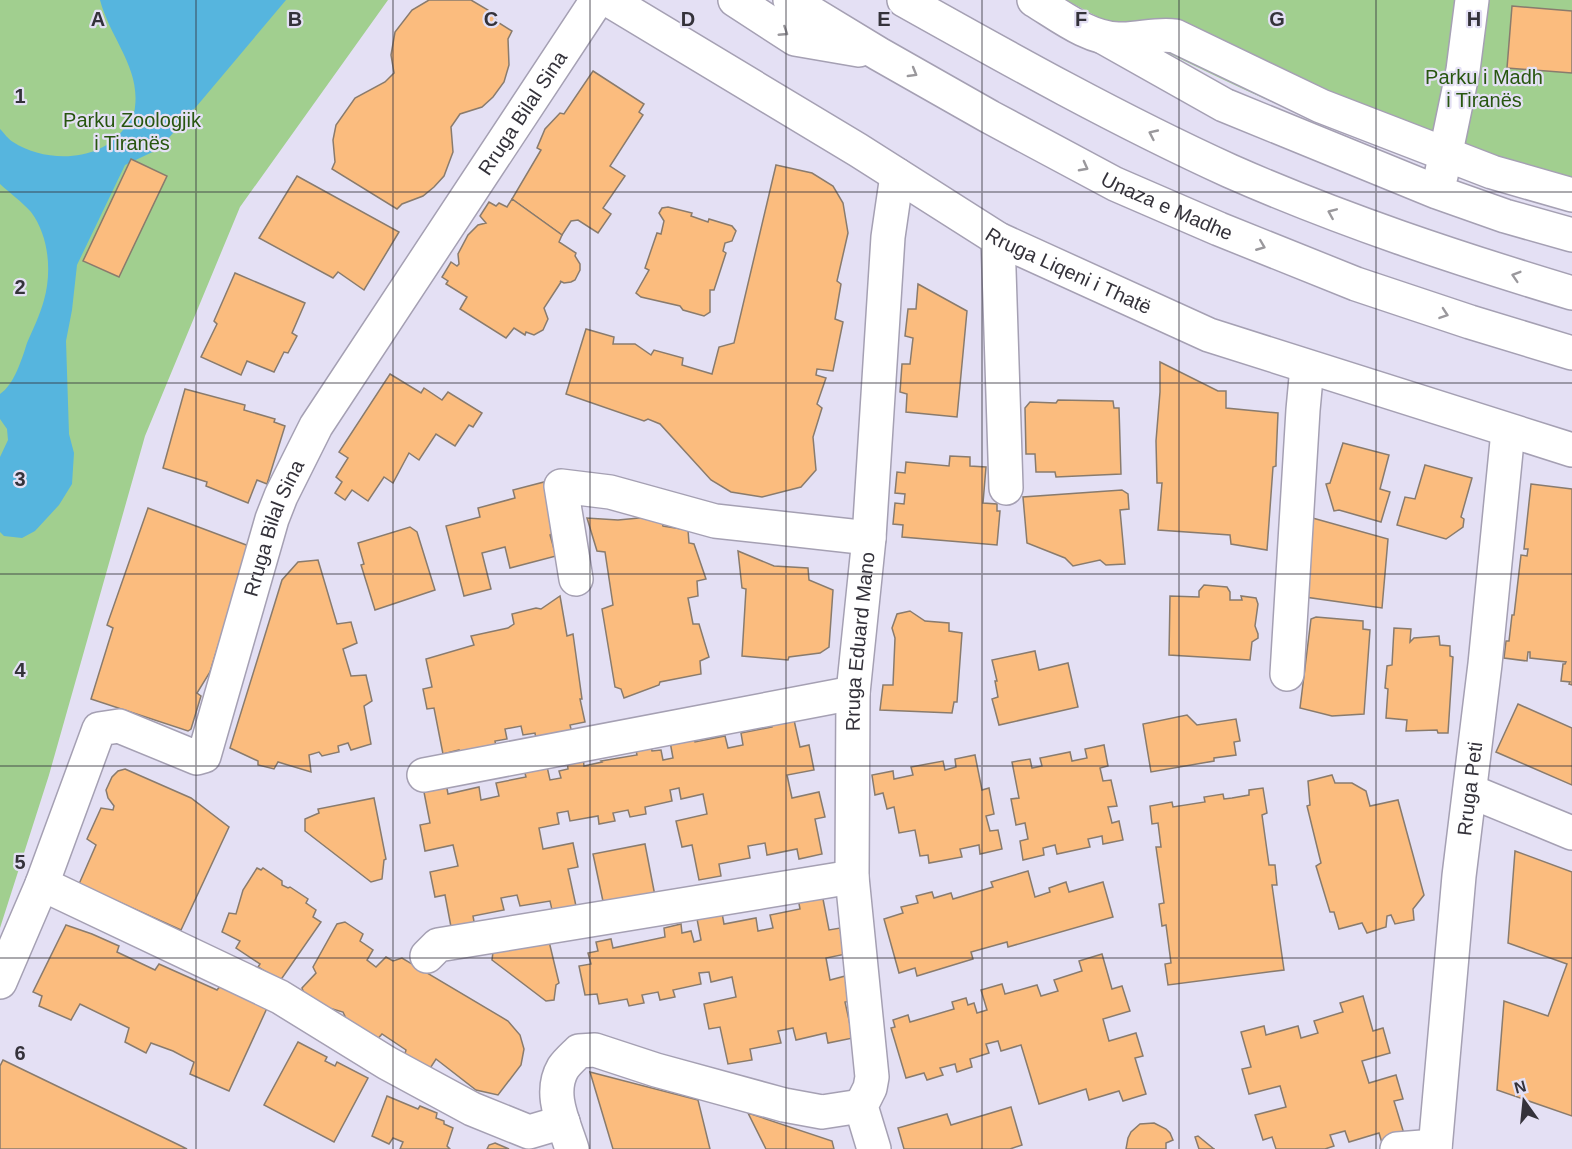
<svg xmlns="http://www.w3.org/2000/svg" width="1572" height="1149" font-family="Helvetica,sans-serif">
<style>
.green{fill:#a1cf8f}
.water{fill:#56b5de}
.building{fill:#fbbc7e;stroke:#897b6d;stroke-width:1.5}
.lines{fill:none;stroke-linecap:round;stroke-linejoin:round}
.minor-casing{stroke:#a5a0b3;stroke-width:36}
.highway-casing{stroke:#a5a0b3;stroke-width:36}
.minor{stroke:#fff;stroke-width:33}
.highway{stroke:#fff;stroke-width:33}
.oneway{stroke:#9a989c}
.grid{fill:none;stroke:#34323a;stroke-width:1.5;stroke-opacity:0.55}
.labels{text-anchor:middle;dominant-baseline:central;stroke-width:4.5;stroke-linejoin:round;paint-order:stroke}
.park-label{font-size:20px;fill:#285610;stroke:#e4e0f4}
.street-label{font-size:20px;fill:#34323a;stroke:#e4e0f4}
.grid-label{font-size:20px;text-anchor:middle;font-weight:bold;fill:#34323a;stroke:#e4e0f4;stroke-width:4.5;stroke-linejoin:round;paint-order:stroke}
</style>
<rect width="100%" height="100%" fill="#e4e0f4"/>
<g class="green">
<polygon points="0,0 388,0 240,207 145,436 49,775 0,928"/>
<path d="M1066 0H1572V207C1517 190 1460 176 1406 156 1289 114 1176 59 1066 0Z"/>
</g>
<path class="water" d="M100 0H286L196 107 159 149 125 165 77 265 72 310 66 341 69 434 74 453 72 484 59 505 35 531 22 538 4 536 0 532V457L8 440 7 429 0 419V394C14 385 22 359 27 343 33 329 40 315 44 300 52 272 49 236 31 212 22 202 10 193 0 184V129C4 133 8 139 13 142 45 163 102 163 125 127 129 121 135 114 135 107 140 67 110 38 100 0Z"/>
<g class="building">
<polygon points="429,0 471,0 488,10 499,23 512,31 508,39 509,65 504,82 493,97 482,107 460,114 451,127 453,152 444,176 434,187 423,196 402,204 397,209 332,169 335,162 333,140 336,125 355,98 385,82 394,73 391,55 395,32 412,10"/>
<polygon points="1512,6 1572,11 1572,73 1507,68"/>
<polygon points="593,71 644,104 639,112 643,115 610,166 625,176 603,208 611,214 598,233 578,220 571,221 562,235 512,199 541,150 537,148 545,129 560,113 564,114"/>
<polygon points="131,159 167,176 119,277 83,261"/>
<polygon points="776,165 812,173 833,186 843,203 848,233 837,281 841,284 835,319 843,322 833,371 817,369 816,375 826,378 817,404 822,408 813,437 816,470 801,487 762,497 731,492 711,480 660,424 648,419 644,421 566,394 586,329 614,337 613,344 635,344 651,355 654,350 683,358 682,365 712,374 719,347 734,343"/>
<polygon points="297,176 399,232 364,290 338,272 333,278 259,238"/>
<polygon points="512,199 562,235 559,242 576,253 575,256 580,264 580,270 575,280 571,282 564,283 560,281 561,282 544,308 548,319 543,330 534,335 526,332 525,335 514,328 506,338 460,309 467,297 446,284 448,281 442,277 451,262 457,266 459,264 458,254 468,235 478,225 486,223 480,216 489,202 496,206 499,203 507,207"/>
<polygon points="668,207 692,213 691,216 708,222 709,219 732,226 736,231 732,241 725,243 723,251 726,253 714,290 710,290 710,312 704,316 683,310 680,306 641,297 636,293 649,270 645,268 657,233 661,234 664,221 659,213 662,208"/>
<polygon points="235,273 305,303 292,333 297,336 288,353 284,352 274,372 247,361 241,375 201,357 217,324 214,321"/>
<polygon points="918,284 967,311 957,417 906,412 907,394 900,392 902,364 910,364 913,338 905,336 908,309 916,309"/>
<polygon points="1160,362 1218,391 1226,391 1226,408 1278,413 1276,460 1276,466 1273,467 1267,550 1231,544 1230,535 1158,530 1162,483 1157,483 1156,441 1160,392"/>
<polygon points="390,374 421,393 424,388 442,400 448,392 482,413 473,427 469,425 455,446 436,434 419,460 409,453 393,483 384,477 368,501 352,490 345,500 335,493 342,482 336,477 348,458 339,452"/>
<polygon points="185,389 245,405 244,410 275,419 274,422 285,426 267,484 257,480 248,503 206,486 207,482 163,468"/>
<polygon points="1058,400 1113,401 1114,408 1119,408 1121,474 1056,477 1055,472 1036,472 1035,454 1026,454 1025,408 1030,402 1056,403"/>
<polygon points="1343,443 1389,455 1380,489 1390,492 1381,522 1339,510 1334,511 1326,484 1330,483"/>
<polygon points="950,456 970,457 970,466 986,467 983,503 997,504 997,511 1000,511 997,545 902,537 903,525 893,524 895,503 904,504 905,494 895,493 897,472 905,473 906,462 949,466"/>
<polygon points="1425,465 1472,478 1461,517 1464,519 1463,527 1446,539 1397,525 1405,497 1415,499"/>
<polygon points="544,482 558,532 550,535 556,556 510,568 505,547 482,553 491,589 464,596 446,526 480,517 478,508 515,498 513,490"/>
<polygon points="1531,484 1572,489 1572,685 1569,684 1570,682 1561,681 1563,664 1565,664 1566,662 1530,658 1530,652 1528,652 1527,661 1504,658 1506,641 1509,641 1512,615 1514,615 1521,555 1527,556 1528,549 1524,549"/>
<polygon points="1122,490 1128,494 1129,509 1120,510 1125,564 1106,565 1100,560 1073,566 1065,558 1027,543 1023,497"/>
<polygon points="148,508 249,546 210,672 197,693 201,696 191,729 188,731 91,699 113,628 107,625"/>
<polygon points="660,516 663,526 688,530 689,543 694,544 706,579 697,581 698,596 688,598 693,624 699,624 709,657 700,661 701,674 660,682 659,685 624,698 621,689 615,687 602,609 613,605 605,552 597,551 587,518 618,520"/>
<polygon points="1309,517 1388,539 1382,608 1305,597"/>
<polygon points="410,527 417,532 435,590 375,610 361,565 364,564 358,543"/>
<polygon points="738,551 774,566 808,568 809,580 833,590 829,647 820,653 789,657 788,660 742,656 746,589 742,588"/>
<polygon points="318,560 337,624 351,622 357,643 343,649 351,676 366,675 372,701 364,706 371,744 351,750 348,743 338,746 339,752 322,756 319,752 309,755 311,772 278,762 274,769 258,765 258,761 230,748 282,580 298,562"/>
<polygon points="1204,585 1227,587 1230,592 1230,600 1242,600 1241,596 1256,598 1258,604 1255,626 1258,634 1258,638 1252,642 1250,660 1169,655 1170,596 1199,597 1199,591"/>
<polygon points="560,596 567,636 573,634 582,699 580,699 585,722 570,725 573,737 537,744 535,733 523,735 521,726 505,729 507,739 495,741 497,752 461,760 459,750 443,754 434,708 427,709 423,689 432,687 426,659 474,645 471,636 508,628 514,624 512,614 536,608 541,609"/>
<polygon points="910,611 925,621 949,623 949,631 962,633 957,702 954,702 952,713 880,710 883,685 893,685 895,638 892,628 897,614"/>
<polygon points="1316,617 1363,621 1363,629 1370,630 1364,714 1332,716 1300,708 1311,619"/>
<polygon points="1394,628 1411,629 1410,642 1414,638 1439,636 1440,645 1450,646 1450,656 1453,657 1448,733 1438,733 1437,730 1406,731 1407,720 1386,718 1388,689 1385,688 1387,666 1392,665"/>
<polygon points="1035,651 1039,670 1068,663 1078,707 999,725 992,699 998,697 995,681 997,681 992,660"/>
<polygon points="1518,704 1572,728 1572,785 1496,752"/>
<polygon points="792,711 800,747 809,745 814,770 787,775 792,798 819,792 825,817 815,819 822,854 799,859 797,849 767,855 765,843 748,846 750,858 719,864 721,876 699,880 692,845 682,847 676,821 707,814 703,794 681,799 679,788 670,790 672,801 645,807 646,814 630,817 628,810 613,813 615,821 599,824 598,816 570,821 568,811 557,813 559,824 539,828 543,849 573,843 578,867 568,869 576,906 552,910 550,901 520,906 517,895 501,898 504,910 473,916 475,927 452,932 445,895 435,897 430,872 458,866 453,845 425,851 420,825 430,823 423,787 446,783 448,794 479,787 481,800 499,796 496,783 526,777 523,766 546,762 550,780 561,778 559,771 568,769 567,760 583,757 584,766 602,762 601,761 637,755 635,746 650,743 652,751 661,750 663,760 673,758 669,736 692,732 695,742 725,736 728,748 743,745 741,733 772,727 769,716"/>
<polygon points="1187,715 1197,725 1236,719 1240,741 1234,742 1236,755 1214,758 1214,761 1151,772 1143,724"/>
<polygon points="1104,745 1108,766 1100,768 1103,781 1111,780 1117,806 1108,807 1112,823 1119,821 1123,840 1103,844 1102,836 1088,839 1090,847 1057,854 1055,845 1043,848 1044,855 1023,860 1020,841 1028,839 1025,823 1016,825 1011,799 1019,798 1012,762 1030,759 1032,768 1042,766 1040,758 1070,752 1072,761 1087,758 1085,749"/>
<polygon points="975,755 982,790 989,788 994,814 986,816 990,831 998,830 1002,849 980,854 979,845 960,849 962,857 929,863 928,855 920,856 915,830 899,833 894,807 887,809 883,793 875,795 872,775 893,771 894,779 913,775 911,767 943,761 945,770 956,767 955,759"/>
<polygon points="125,769 191,798 229,827 181,930 79,884 96,845 87,839 101,808 113,810 114,806 108,798 106,790 112,777 118,771"/>
<polygon points="1332,775 1335,783 1352,783 1366,791 1370,806 1398,800 1424,895 1413,909 1414,920 1395,924 1391,915 1387,916 1386,927 1367,933 1362,923 1339,929 1334,912 1330,912 1316,866 1321,863 1307,806 1310,805 1308,781"/>
<polygon points="1263,788 1267,813 1262,815 1269,865 1275,865 1277,885 1272,885 1284,970 1168,985 1165,964 1171,963 1166,925 1162,926 1159,904 1164,903 1156,847 1161,847 1158,823 1152,824 1150,806 1172,802 1173,807 1205,802 1204,797 1223,794 1224,799 1232,798 1249,795 1249,790"/>
<polygon points="374,798 386,859 384,860 382,879 371,882 305,831 305,819 319,813 318,809"/>
<polygon points="645,844 655,896 604,906 593,854"/>
<polygon points="1515,851 1572,872 1572,1116 1497,1090 1504,1001 1548,1016 1567,964 1508,943"/>
<polygon points="257,868 261,870 263,868 282,881 282,885 288,888 290,887 308,899 306,903 316,910 313,917 321,922 280,981 258,967 260,964 236,948 240,941 222,932 229,913 236,914 243,890"/>
<polygon points="1028,871 1035,897 1050,892 1049,888 1066,882 1069,892 1103,882 1113,917 1008,947 1007,942 971,952 973,959 917,976 915,968 899,973 884,919 903,913 901,907 918,903 916,896 932,892 934,898 951,893 953,899 993,887 991,882"/>
<polygon points="822,894 829,930 840,928 846,954 826,958 830,980 849,975 855,1000 845,1002 853,1038 828,1043 826,1033 796,1040 793,1028 778,1031 781,1043 750,1049 752,1060 728,1064 720,1027 709,1029 704,1004 736,997 732,977 711,982 709,972 699,973 701,984 673,990 675,997 660,1000 658,992 642,995 644,1003 629,1006 627,999 599,1004 597,994 585,995 579,966 591,964 588,953 598,951 596,942 611,939 613,948 665,937 664,928 681,924 682,933 691,931 694,942 701,940 697,919 722,913 724,924 756,918 758,931 773,928 770,915 800,909 798,898"/>
<polygon points="345,922 363,934 360,941 373,950 367,960 376,967 386,957 393,961 402,958 508,1021 520,1035 524,1049 521,1065 498,1095 476,1090 436,1059 429,1070 404,1057 406,1050 382,1034 374,1043 350,1027 343,1012 316,1004 305,997 302,988 316,973 313,967 337,924"/>
<polygon points="66,925 92,934 119,946 117,952 155,970 159,964 217,990 221,985 268,1006 229,1091 190,1074 194,1062 173,1051 151,1043 146,1053 125,1042 129,1028 80,1004 71,1020 39,1006 42,996 33,992"/>
<polygon points="547,933 559,983 556,985 554,1000 546,1001 492,960 493,952"/>
<polygon points="1102,954 1112,989 1122,986 1130,1011 1103,1019 1109,1041 1136,1033 1143,1056 1135,1058 1146,1094 1123,1101 1119,1091 1089,1100 1086,1089 1039,1104 1021,1045 1001,1051 998,1041 986,1044 989,1053 970,1059 972,1067 957,1072 955,1064 940,1068 943,1075 927,1080 924,1073 906,1078 891,1028 895,1027 893,1020 908,1015 910,1022 954,1009 952,1002 966,998 968,1005 974,1003 977,1013 987,1010 981,990 1002,984 1005,994 1037,985 1041,996 1058,991 1054,980 1082,971 1079,961"/>
<polygon points="1363,996 1373,1031 1383,1028 1390,1053 1362,1061 1369,1083 1396,1075 1403,1099 1394,1101 1405,1137 1382,1143 1379,1133 1349,1142 1345,1131 1330,1135 1334,1146 1325,1149 1276,1149 1272,1137 1263,1140 1255,1115 1286,1107 1280,1086 1249,1094 1242,1069 1251,1067 1241,1032 1264,1026 1266,1035 1298,1026 1301,1038 1318,1033 1314,1021 1343,1012 1340,1003"/>
<polygon points="298,1042 327,1057 325,1061 335,1066 337,1062 368,1078 334,1142 264,1105"/>
<polygon points="3,1060 179,1145 187,1149 0,1149 0,1066"/>
<polygon points="590,1072 698,1100 710,1149 613,1149"/>
<polygon points="387,1096 418,1109 420,1106 437,1113 436,1118 444,1121 444,1124 453,1128 447,1146 450,1149 400,1149 403,1142 393,1138 389,1144 372,1136"/>
<polygon points="1011,1107 1022,1145 1010,1149 904,1149 898,1128 947,1114 951,1125"/>
<polygon points="748,1113 832,1141 834,1149 766,1149"/>
<polygon points="1154,1123 1166,1129 1170,1133 1173,1140 1166,1143 1166,1149 1126,1149 1128,1138 1131,1132 1140,1124"/>
<polygon points="1198,1136 1214,1149 1215,1149 1199,1149 1195,1137"/>
<polygon points="495,1143 509,1149 487,1149 489,1145"/>
</g>
<g class="lines">
<g class="minor-casing">
<g id="minor">
<path id="s1" d="M609 0 858 150 998 239 1209 335 1572 450"/>
<path d="M1034 0C1059 15 1089 39 1119 39 1138 40 1156 33 1175 36L1321 106 1492 172 1572 195"/>
<polyline points="1105,38 1224,105 1437,192 1505,216 1572,235"/>
<polyline points="1441,176 1463,70 1472,0"/>
<polyline points="998,239 1006,488"/>
<polyline points="576,579 561,486 610,492 715,521 869,538"/>
<polyline points="1287,674 1303,410 1307,367"/>
<polyline points="424,775 853,693"/>
<polyline points="1470,791 1572,833"/>
<polyline points="42,884 280,997 387,1063 472,1109 529,1132 563,1122"/>
<polyline points="427,956 438,945 852,877"/>
<path id="s2" d="M0 982 42 884 99 729 119 726 197 758 204 756 272 519 281 496 316 426 597 0"/>
<path d="M572 1149C564 1123 548 1094 563 1068 567 1062 574 1056 579 1051L595 1050 656 1070 784 1105 822 1112 861 1106"/>
<path id="s3" d="M874 1149 861 1106 870 1088 872 1077 852 877 853 693 869 538 888 237 897 175"/>
<polyline points="1397,1149 1435,1146"/>
<path id="s4" d="M1435 1149 1459 876 1485 664 1508 431"/>
</g>
</g>
<g class="highway-casing">
<g id="highway">
<polyline points="735,0 795,39 859,50"/>
<path id="s5" d="M790 0 879 54 990 117 1115 184 1219 229 1356 284 1470 322 1572 353"/>
<path d="M904 0C1011 60 1118 120 1230 171 1341 220 1456 258 1572 293"/>
</g>
</g>
<use href="#minor" class="minor"/>
<use href="#highway" class="highway"/>
</g>
<defs><path id="oneway-chevron" d="M-2-3.5L2.5 0L-2 3.5" fill="none" stroke-width="1.6" stroke-linecap="round" stroke-linejoin="round" transform="scale(1.5)"/></defs>
<g class="oneway">
<use href="#oneway-chevron" transform="translate(784 32) rotate(33)"/>
<use href="#oneway-chevron" transform="translate(913 73) rotate(30)"/>
<use href="#oneway-chevron" transform="translate(1153 134) rotate(-155)"/>
<use href="#oneway-chevron" transform="translate(1084 167) rotate(28)"/>
<use href="#oneway-chevron" transform="translate(1332 213) rotate(-157)"/>
<use href="#oneway-chevron" transform="translate(1261 246) rotate(22)"/>
<use href="#oneway-chevron" transform="translate(1516 276) rotate(-163)"/>
<use href="#oneway-chevron" transform="translate(1444 314) rotate(19)"/>
</g>
<path class="grid" d="M196 0V1149M393 0V1149M590 0V1149M786 0V1149M982 0V1149M1179 0V1149M1376 0V1149M0 192H1572M0 383H1572M0 574H1572M0 766H1572M0 958H1572"/>
<g class="labels">
<g class="park-label">
<text x="1484" y="77">Parku i Madh<tspan x="1484" dy="23">i Tiranës</tspan></text>
<text x="132" y="120">Parku Zoologjik<tspan x="132" dy="23">i Tiranës</tspan></text>
</g>
<g class="street-label">
<text stroke="none"><textPath href="#s2" startOffset="1108">Rruga Bilal Sina</textPath></text>
<text stroke="none"><textPath href="#s5" startOffset="430">Unaza e Madhe</textPath></text>
<text stroke="none"><textPath href="#s1" startOffset="534">Rruga Liqeni i Thatë</textPath></text>
<text stroke="none"><textPath href="#s2" startOffset="622">Rruga Bilal Sina</textPath></text>
<text stroke="none"><textPath href="#s3" startOffset="513">Rruga Eduard Mano</textPath></text>
<text stroke="none"><textPath href="#s4" startOffset="362">Rruga Peti</textPath></text>
</g>
</g>
<g class="grid-label">
<text x="98" y="26">A</text>
<text x="295" y="26">B</text>
<text x="491" y="26">C</text>
<text x="688" y="26">D</text>
<text x="884" y="26">E</text>
<text x="1081" y="26">F</text>
<text x="1277" y="26">G</text>
<text x="1474" y="26">H</text>
<text x="20" y="103">1</text>
<text x="20" y="294">2</text>
<text x="20" y="486">3</text>
<text x="20" y="677">4</text>
<text x="20" y="869">5</text>
<text x="20" y="1060">6</text>
</g>
<g transform="translate(1524 1101) rotate(345)" stroke="#e4e0f4" stroke-width="4.5" paint-order="stroke">
<path d="M0-4.5L10 22L0 15L-10 22Z" fill="#34323a"/>
<text y="-9" font-size="16" font-weight="bold" text-anchor="middle" fill="#34323a">N</text>
</g>
</svg>
